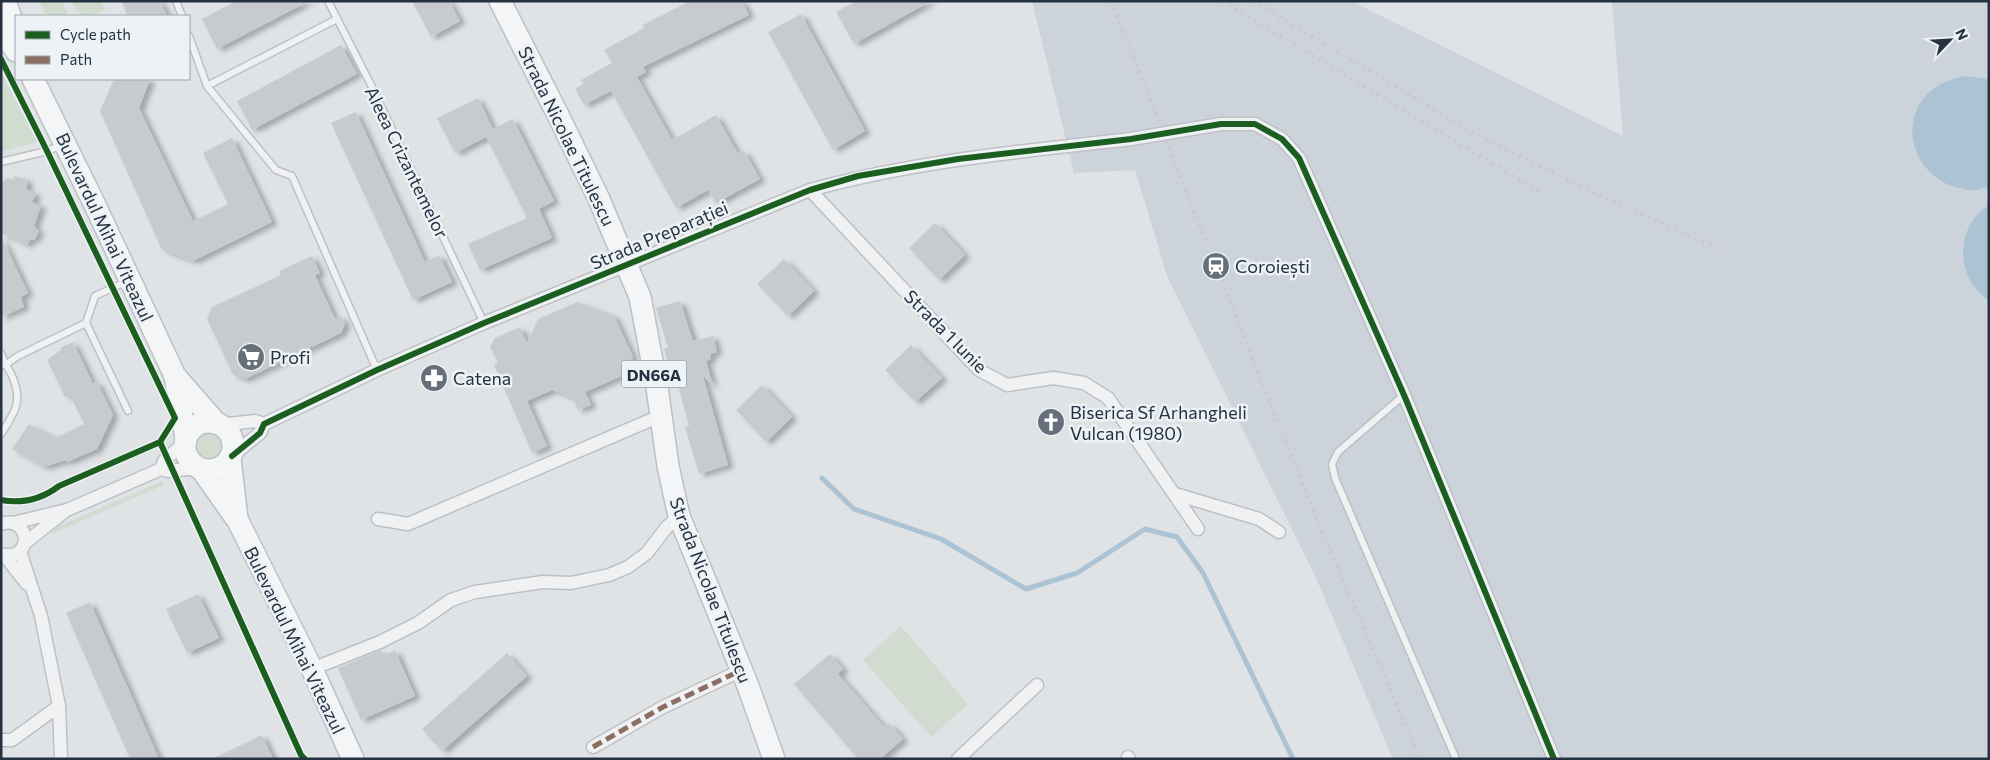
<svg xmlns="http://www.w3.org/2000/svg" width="1990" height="760" font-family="Commissioner,sans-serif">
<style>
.built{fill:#cdd3da}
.green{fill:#d1dbd0}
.water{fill:#acc3d4}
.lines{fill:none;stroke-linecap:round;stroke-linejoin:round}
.stream{stroke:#acc3d4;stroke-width:5}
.building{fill:#c8cbce;filter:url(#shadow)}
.service-casing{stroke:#bec1c4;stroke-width:9}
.minor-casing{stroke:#bec1c4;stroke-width:15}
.primary-casing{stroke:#bcc0c4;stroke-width:24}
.service{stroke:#f0f1f3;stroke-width:6}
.minor{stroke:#f0f1f3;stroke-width:12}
.primary{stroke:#f4f5f6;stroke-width:21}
.rail{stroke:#c8cbce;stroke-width:4;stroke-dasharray:2.5 5;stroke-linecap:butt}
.minor-bridge-casing{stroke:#bec1c4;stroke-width:15;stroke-linecap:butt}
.minor-bridge{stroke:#f0f1f3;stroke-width:12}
.quiet{stroke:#8d6e63;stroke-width:5;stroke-dasharray:10 5;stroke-linecap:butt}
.cycleway-casing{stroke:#edf2f6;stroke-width:9}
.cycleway{stroke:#1b5e20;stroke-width:6}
.labels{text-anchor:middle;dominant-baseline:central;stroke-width:5;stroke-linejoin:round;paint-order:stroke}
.shield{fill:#edf2f6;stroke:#616c77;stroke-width:1}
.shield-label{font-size:16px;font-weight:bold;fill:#253241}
.street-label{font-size:18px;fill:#253241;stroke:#edf2f6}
.poi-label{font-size:18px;fill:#253241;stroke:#edf2f6;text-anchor:start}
</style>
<defs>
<filter id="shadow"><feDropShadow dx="5.5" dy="3" stdDeviation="2.5" flood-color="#0004"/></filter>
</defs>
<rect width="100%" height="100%" fill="#e0e3e6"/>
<polygon class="built" points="1032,1 1351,1 1623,136 1612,1 1989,1 1989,759 1393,759 1316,578 1167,276 1135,170 1074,173"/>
<g class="green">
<polygon points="39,1 62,1 67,12 66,16 46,16"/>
<path d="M71 1H101L105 10C88 17 80 20 71 1Z"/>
<polygon points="1,72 37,142 1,152"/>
<circle cx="209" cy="447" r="15"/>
<polygon points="162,481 164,485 52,534 50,530"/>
<polygon points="901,626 968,704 931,737 863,660"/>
</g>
<g class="water">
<path d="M1964 76 1982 78 1989 80V186C1980 191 1968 191 1959 188 1914 178 1895 120 1932 90 1942 82 1953 79 1964 76Z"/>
<path d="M1989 205V301C1955 278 1954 227 1989 205Z"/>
</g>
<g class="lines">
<polyline class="stream" points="822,478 854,509 941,539 1026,589 1077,573 1145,529 1177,537 1203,573 1293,759"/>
</g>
<g class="building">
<polygon points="121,1 160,1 167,16 128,16"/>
<polygon points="236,1 309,1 217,49 202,19"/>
<polygon points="412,1 449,1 460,21 431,37"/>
<polygon points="690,1 742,1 749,15 643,67 646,72 637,77 672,140 716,115 738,154 744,151 760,179 716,203 708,190 676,208 611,91 584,105 575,89 583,84 581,80 612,63 604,50 644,28 643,25"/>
<polygon points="856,1 931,1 854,44 836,12"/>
<polygon points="801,14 865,131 833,150 768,32"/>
<polygon points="341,45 357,74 252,130 237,101"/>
<polygon points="114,79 150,79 139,108 193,221 228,204 203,153 232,138 272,222 193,261 162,250 100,111"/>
<polygon points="478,98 493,129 513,119 554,201 539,209 552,238 480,270 468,244 527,218 486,137 455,153 437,118"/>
<polygon points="356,112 425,262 439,255 452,282 413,300 331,123"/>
<polygon points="14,176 28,180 26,189 36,194 32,202 41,206 34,226 39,231 35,239 30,240 27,245 1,233 1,183 7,178 13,180"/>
<polygon points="935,223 965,255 939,280 909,248"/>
<polygon points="1,236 28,293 21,297 24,307 1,317"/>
<polygon points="312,256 320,273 315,275 335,319 341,316 345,324 341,333 245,379 233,375 207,319 212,307 281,275 279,271"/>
<polygon points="784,259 814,291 788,316 757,284"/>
<polygon points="680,301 693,341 713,336 717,352 710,354 711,359 706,361 713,386 703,376 728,465 699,474 685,427 689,426 674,370 670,370 664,349 668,348 656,308"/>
<polygon points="577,302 614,316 633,357 626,374 585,392 591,405 578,410 573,398 552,390 527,401 547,446 532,453 494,365 498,363 490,347 495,338 520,327 527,343 538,319"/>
<polygon points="73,342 93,384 97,382 113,415 97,449 67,462 66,460 44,467 12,449 29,424 55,438 84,424 70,395 65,397 47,360 61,350 60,348"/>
<polygon points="911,345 942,378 915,402 885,370"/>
<polygon points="762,385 792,417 766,442 736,410"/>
<polygon points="198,594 219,638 187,653 166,609"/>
<polygon points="90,602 159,759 130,759 66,613"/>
<polygon points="381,650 383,656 395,650 415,696 361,720 338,668"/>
<polygon points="507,653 527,676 442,751 422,729"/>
<polygon points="830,654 843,669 838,674 884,727 889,723 903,739 880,759 858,759 794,684"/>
<polygon points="262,735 273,759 212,759"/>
</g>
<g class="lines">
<g class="service-casing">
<g id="service">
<polyline points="176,1 182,16"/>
<polyline points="328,1 370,83 484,323"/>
<polyline points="189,36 207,86 337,19"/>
<polyline points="207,86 276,170 292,176 377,370"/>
<polyline points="1,162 47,151 62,145"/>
<path d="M1 353C4 364 9 368 13 378 23 403 14 413 1 434"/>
<polyline points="1,365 5,365 18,356 86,323"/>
<polyline points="1404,395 1338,452 1332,464 1335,478 1456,759"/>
<polyline points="128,411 86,323 95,296 128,281"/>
</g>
</g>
<g class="minor-casing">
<g id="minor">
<polyline points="1221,124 1255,124 1282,139 1299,158 1404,395 1554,759"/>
<polyline points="810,190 979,370 1007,385 1053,378 1084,383 1108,398 1198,529"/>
<polyline points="220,425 255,421 264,424"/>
<path d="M232 456 260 433 264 424 377 370 484 323 810 190C915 161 1023 151 1131 139"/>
<polyline points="161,469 164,461 185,442"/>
<polyline points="1175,494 1259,519 1279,532"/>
<polyline points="378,519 408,524 660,416"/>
<polyline points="13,523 67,510 161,469 168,471 198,468"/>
<path d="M1 524C31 514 34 563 1 554"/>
<polyline points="25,543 64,512"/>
<polyline points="20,551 41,616 59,706 61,759"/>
<polyline points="4,555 27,584"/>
<polyline points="312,669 380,642 418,623 451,600 475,592 543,582 571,583 609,575 628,567 647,553 666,528 679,516"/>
<polyline points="1,740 12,740 59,706"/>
<polyline points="593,747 663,707 742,670"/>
<polyline points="1128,757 1129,759"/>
<polyline points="958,759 1037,685"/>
</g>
</g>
<g class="primary-casing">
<g id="primary">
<polyline points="5,1 16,33"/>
<polyline points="500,1 558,115 598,197 640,297 657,387 668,466 679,516 748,686 774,759"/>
<polyline points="1,28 16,51"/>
<polyline points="33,79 94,203 175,376 216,423"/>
<polyline points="175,376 186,438"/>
<circle cx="209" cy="446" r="24"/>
<polyline points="230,459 237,518"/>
<polyline points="202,470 238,521 312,669 353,759"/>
</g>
</g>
<use href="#service" class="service"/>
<use href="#minor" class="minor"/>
<use href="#primary" class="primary"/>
<g class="rail">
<polyline points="1111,1 1310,503 1420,759"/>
<polyline points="1222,1 1540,192"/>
<polyline points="1253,1 1475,134 1577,185 1719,249"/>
</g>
<g class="minor-bridge-casing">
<polyline id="minor-bridge" points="1131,139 1221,124"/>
</g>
<use href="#minor-bridge" class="minor-bridge"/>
<polyline class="quiet" points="593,747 663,707 742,670"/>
<g class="cycleway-casing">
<g id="cycleway">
<path d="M1 59 47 151 175 418 160 442 151 446 59 486C42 499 23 504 1 500"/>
<polyline points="160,442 301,755 305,759"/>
<polyline points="232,456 260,433 264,424 377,370 484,323 810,190 858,176 958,159 1131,139 1221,124 1255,124 1282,139 1299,158 1404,395 1554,759"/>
</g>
</g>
<use href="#cycleway" class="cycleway"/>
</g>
<defs>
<g id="station-disc" transform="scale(1.4375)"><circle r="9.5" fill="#66707b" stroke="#edf2f6"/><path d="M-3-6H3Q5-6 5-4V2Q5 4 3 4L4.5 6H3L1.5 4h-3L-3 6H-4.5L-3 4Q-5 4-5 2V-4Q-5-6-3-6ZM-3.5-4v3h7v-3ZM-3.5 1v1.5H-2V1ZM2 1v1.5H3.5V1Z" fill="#fff"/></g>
<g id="supermarket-disc" transform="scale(1.4375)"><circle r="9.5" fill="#66707b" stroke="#edf2f6"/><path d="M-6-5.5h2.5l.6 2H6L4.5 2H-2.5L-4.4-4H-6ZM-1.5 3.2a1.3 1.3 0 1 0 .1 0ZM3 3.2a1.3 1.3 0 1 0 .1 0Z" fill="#fff"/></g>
<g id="pharmacy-disc" transform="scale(1.4375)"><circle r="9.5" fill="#66707b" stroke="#edf2f6"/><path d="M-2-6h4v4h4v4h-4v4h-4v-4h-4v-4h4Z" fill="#fff"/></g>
<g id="church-disc" transform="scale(1.4375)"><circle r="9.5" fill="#66707b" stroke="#edf2f6"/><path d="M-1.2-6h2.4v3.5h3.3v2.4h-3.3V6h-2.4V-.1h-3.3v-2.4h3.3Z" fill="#fff"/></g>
</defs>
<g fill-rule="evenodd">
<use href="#station-disc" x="1216" y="266"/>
<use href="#supermarket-disc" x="251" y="357"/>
<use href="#pharmacy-disc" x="434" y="378"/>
<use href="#church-disc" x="1051" y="422"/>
</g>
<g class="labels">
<rect class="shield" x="621.5" y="360.5" width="65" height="27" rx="4"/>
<g class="shield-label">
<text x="654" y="374">DN66A</text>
</g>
<g class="street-label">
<text transform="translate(567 136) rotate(64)">Strada Nicolae Titulescu</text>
<text transform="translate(407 162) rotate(64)">Aleea Crizantemelor</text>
<text transform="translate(105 227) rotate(65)">Bulevardul Mihai Viteazul</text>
<text transform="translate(659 235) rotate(-23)">Strada Preparației</text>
<text transform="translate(946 331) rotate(45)">Strada 1 Iunie</text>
<text transform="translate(711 590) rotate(69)">Strada Nicolae Titulescu</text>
<text transform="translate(295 640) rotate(64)">Bulevardul Mihai Viteazul</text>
</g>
<g class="poi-label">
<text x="1235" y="266">Coroiești</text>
<text x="270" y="357">Profi</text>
<text x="453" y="378">Catena</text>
<text x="1070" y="412">Biserica Sf Arhangheli<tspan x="1070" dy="21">Vulcan (1980)</tspan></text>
</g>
</g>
<rect width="1990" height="760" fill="none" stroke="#253241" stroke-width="5"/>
<rect x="15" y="15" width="175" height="65" fill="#edf2f6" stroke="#9da5ae"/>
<rect x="25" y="31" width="25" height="8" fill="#1b5e20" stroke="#9da5ae"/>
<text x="60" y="40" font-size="15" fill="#253241">Cycle path</text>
<rect x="25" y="56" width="25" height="8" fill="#8d6e63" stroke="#9da5ae"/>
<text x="60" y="65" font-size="15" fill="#253241">Path</text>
<g transform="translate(1950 40) rotate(65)" stroke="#edf2f6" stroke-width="4" paint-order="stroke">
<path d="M0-4L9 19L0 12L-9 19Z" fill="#253241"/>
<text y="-8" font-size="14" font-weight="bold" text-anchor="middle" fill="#253241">N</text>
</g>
</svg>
